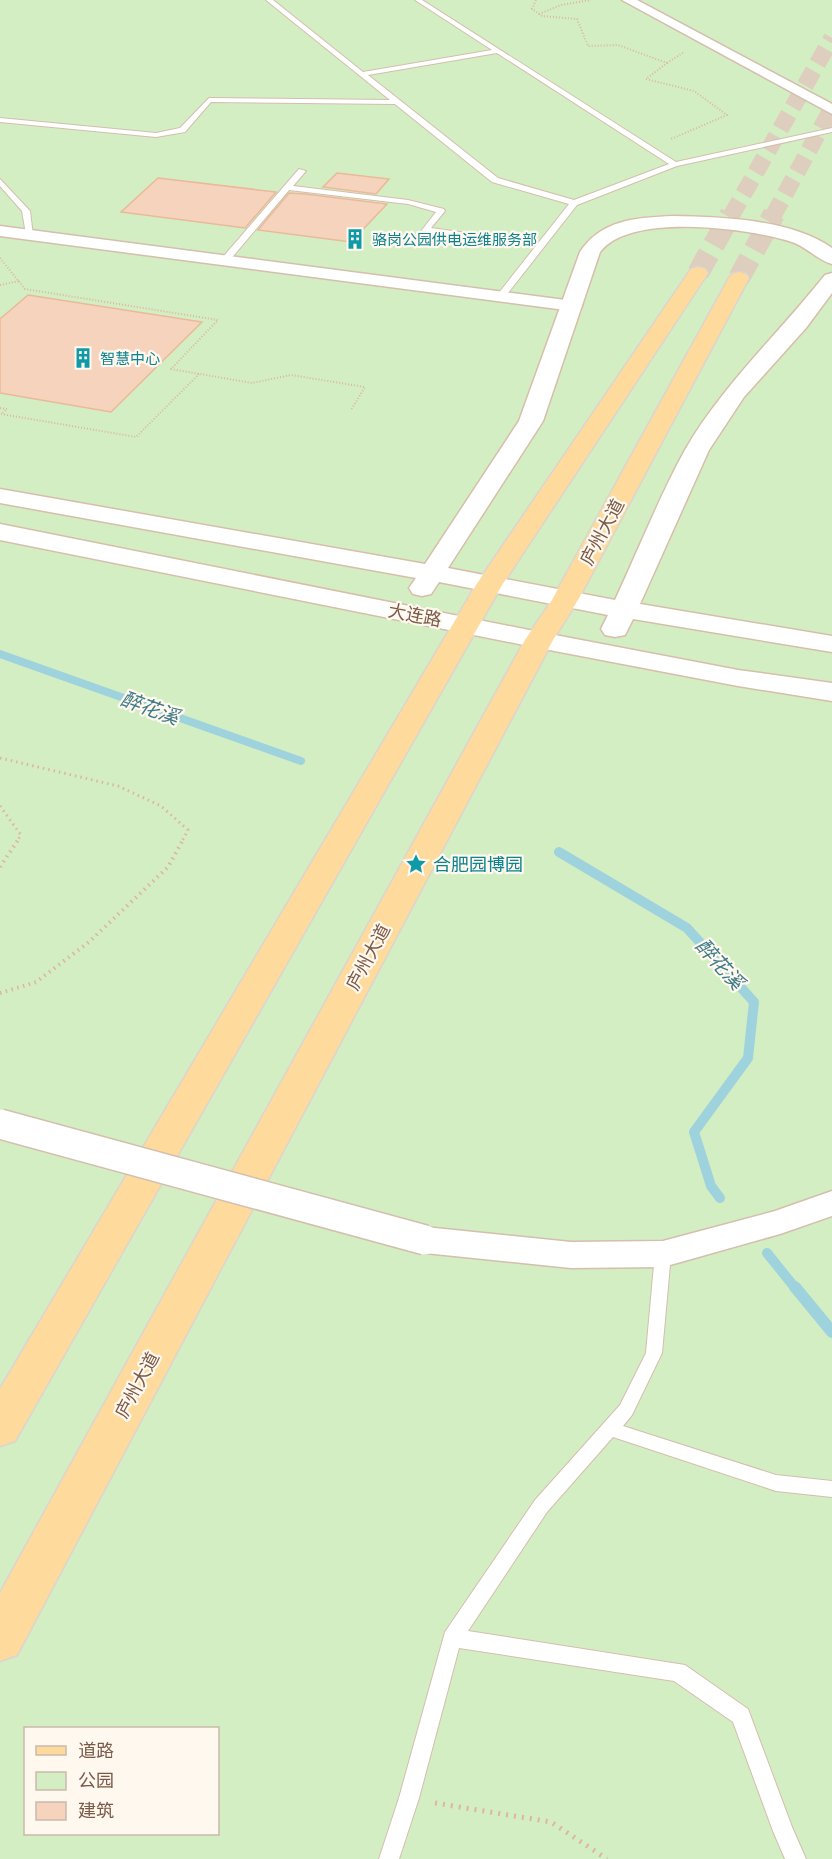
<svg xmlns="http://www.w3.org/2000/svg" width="832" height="1859" font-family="'Space Grotesk','Noto Sans SC',sans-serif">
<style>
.green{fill:#d4eec3;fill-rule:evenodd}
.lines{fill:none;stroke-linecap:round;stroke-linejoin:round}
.stream-far2{stroke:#9ed3dd;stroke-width:8}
.stream-far1{stroke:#9ed3dd;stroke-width:10}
.stream{stroke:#9ed3dd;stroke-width:12}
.building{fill:#f6d3bc;stroke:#eab99a;stroke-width:1.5}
.primary-tunnel-far1{stroke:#ddcebe;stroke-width:17;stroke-dasharray:17 8;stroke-linecap:butt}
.primary-tunnel{stroke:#ddcebe;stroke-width:22;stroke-dasharray:22 10;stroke-linecap:butt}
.service-casing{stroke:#d4beae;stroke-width:2}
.minor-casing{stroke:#d4beae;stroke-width:3}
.secondary-casing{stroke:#d7beaa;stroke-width:3}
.primary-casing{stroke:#dcd4cf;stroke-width:3}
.path-far3{stroke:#dcb69e;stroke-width:2;stroke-dasharray:1 2;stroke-linecap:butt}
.path-far2{stroke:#dcb69e;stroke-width:3;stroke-dasharray:1.5 4;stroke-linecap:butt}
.path-far1{stroke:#dcb69e;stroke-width:4;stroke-dasharray:1.5 4.5;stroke-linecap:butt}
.path{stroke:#dcb69e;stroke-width:5;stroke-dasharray:2 6;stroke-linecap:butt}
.service{fill:#fff;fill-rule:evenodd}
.minor{fill:#fff;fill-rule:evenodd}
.secondary{fill:#fff;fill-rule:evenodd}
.primary{fill:#ffda9d;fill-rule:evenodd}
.minor-bridge-casing{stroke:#d4beae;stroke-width:32;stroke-linecap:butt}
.minor-bridge{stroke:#fff;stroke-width:29}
.labels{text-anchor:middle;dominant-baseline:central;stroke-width:4.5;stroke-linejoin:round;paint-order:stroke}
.far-culture-label{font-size:15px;fill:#0d838f;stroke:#fff8ef;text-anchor:start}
.street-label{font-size:18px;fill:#7a5a48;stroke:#fff8ef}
.culture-label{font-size:18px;fill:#0d838f;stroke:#fff8ef;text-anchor:start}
.water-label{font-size:20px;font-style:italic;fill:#3d7b88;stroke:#fff8ef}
</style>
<rect width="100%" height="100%" fill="#fef5e6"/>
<path class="green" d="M0 0H832V1859H0ZM26 1728H218V1834H26Z"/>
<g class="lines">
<polyline class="stream-far2" points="0,654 301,761"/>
<g class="stream-far1">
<polyline points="559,852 687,928 754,1002 748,1058 694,1132 711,1186 720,1198"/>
<polyline points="767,1253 796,1289"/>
</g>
<polyline class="stream" points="795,1287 832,1332"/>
</g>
<g class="building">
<polygon points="337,173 389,179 376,194 323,187"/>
<polygon points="158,178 276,192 245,228 121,212"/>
<polygon points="289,193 305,194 387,204 351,242 258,230"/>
<polygon points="28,295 202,322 111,412 0,393 0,319"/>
</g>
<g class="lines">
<g class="primary-tunnel-far1">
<polyline points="731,216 832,38"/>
<polyline points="773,216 832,108"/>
</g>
<g class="primary-tunnel">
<polyline points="698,273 731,214"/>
<polyline points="739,278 774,214"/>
</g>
<g class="service-casing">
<g id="service">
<path d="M266 0H273L363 72 492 50 415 0H422L676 162 832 128V132L677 166 577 205 504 298H498V294L569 204 492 182 395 104 211 102 185 132 156 137 0 122V118L156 133 180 128 209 98 390 100ZM497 53 669 164 574 200 498 178 368 75Z"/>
<polygon points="299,169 306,171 293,186 408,200 444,209 445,211 431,228 481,235 485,237 481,239 423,232 422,230 436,212 408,204 289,190 229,261 223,261 223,257"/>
<polygon points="0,179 30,211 33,236 26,234 22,211 0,186"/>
<polygon points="663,1248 669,1249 671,1254 662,1353 632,1415 623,1426 776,1475 832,1481 832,1497 776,1491 613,1437 547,1512 468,1631 685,1665 748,1709 792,1827 806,1859 785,1859 773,1831 733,1722 674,1681 459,1648 419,1798 399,1859 379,1859 399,1798 445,1632 535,1500 620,1405 646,1353 655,1254 657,1249"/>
</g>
</g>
<g class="minor-casing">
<g id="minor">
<polygon points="622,0 637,0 832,104 832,114"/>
<polygon points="0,226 573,301 579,302 582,306 579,310 573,311 0,236"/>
<polygon points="832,1191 832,1216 780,1234 663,1267 571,1268 425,1253 414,1249 409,1240 414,1231 425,1227 571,1242 663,1241 775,1211"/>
</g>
</g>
<g class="secondary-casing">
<g id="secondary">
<path d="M673 216C722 217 791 219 832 248V264C817 260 807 247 792 242 749 228 630 212 600 252L543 421 448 568 615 600C638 551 659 497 685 450 721 387 780 332 825 275L832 273V293L806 328 744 397 709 450 640 604 832 636V652L633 619 625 635 615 637 605 635 601 629 608 615 439 582 431 594 422 596 413 594 409 588 416 578 0 503V489L425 564 519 421 580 252C602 219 636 218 673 216Z"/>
<polygon points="0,524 539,632 738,670 832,683 832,701 738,686 539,648 0,540"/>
</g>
</g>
<g class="primary-casing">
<g id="primary">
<polygon points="698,267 705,269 708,273 502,585 15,1441 0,1446 0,1389 476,585 691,269"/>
<polygon points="739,272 746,274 749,278 578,600 553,640 17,1655 0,1661 0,1593 525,640 552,600 729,278 732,274"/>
</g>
</g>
<g class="path-far3">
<polyline points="536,0 532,9 542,16 577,19 588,46 618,45 667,63 646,79 694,91 727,115 671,139"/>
<polyline points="539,14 561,5 591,0"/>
<polyline points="667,63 684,52"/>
<polyline points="0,258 25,289 218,320 171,369 252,383 291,375 365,387 351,410"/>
<polyline points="0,285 19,281"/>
<polyline points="0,408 7,409 1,414 136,437 199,374"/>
</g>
<g class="path-far2">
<polyline points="0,758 118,786 161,806 188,830 182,841"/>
<polyline points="0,806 21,835 17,841"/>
</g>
<g class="path-far1">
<polyline points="0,867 18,840"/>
<polyline points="0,993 36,982 89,942 168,867 183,840"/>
</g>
<polyline class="path" points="435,1803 551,1822 607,1859"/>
<use href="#service" class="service"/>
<use href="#minor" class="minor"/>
<use href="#secondary" class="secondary"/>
<use href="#primary" class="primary"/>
<g class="minor-bridge-casing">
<polyline id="minor-bridge" points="0,1124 425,1240"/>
</g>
<use href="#minor-bridge" class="minor-bridge"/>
</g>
<defs>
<g id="building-bare" transform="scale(1.62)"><path d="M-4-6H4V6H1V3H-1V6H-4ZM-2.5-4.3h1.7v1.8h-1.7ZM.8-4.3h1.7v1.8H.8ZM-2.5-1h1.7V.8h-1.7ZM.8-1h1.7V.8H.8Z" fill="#0f9aa8" stroke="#fff8ef" stroke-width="2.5" paint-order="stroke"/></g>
<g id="sight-bare" transform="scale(1.62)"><path d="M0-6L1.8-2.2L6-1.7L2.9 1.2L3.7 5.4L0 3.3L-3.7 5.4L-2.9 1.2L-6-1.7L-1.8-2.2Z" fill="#0f9aa8" stroke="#fff8ef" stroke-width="2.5" paint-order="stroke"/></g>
</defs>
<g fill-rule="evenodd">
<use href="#building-bare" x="355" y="239"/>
<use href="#building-bare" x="83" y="358"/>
<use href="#sight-bare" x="416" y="864"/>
</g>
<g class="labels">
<g class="far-culture-label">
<text x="372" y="239">骆岗公园供电运维服务部</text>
<text x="100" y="358">智慧中心</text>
</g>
<g class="street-label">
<text transform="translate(602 532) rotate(-62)">庐州大道</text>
<text transform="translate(415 615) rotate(11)">大连路</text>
<text transform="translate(368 957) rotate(-62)">庐州大道</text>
<text transform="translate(137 1385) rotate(-62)">庐州大道</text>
</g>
<g class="culture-label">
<text x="433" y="864">合肥园博园</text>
</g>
<g class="water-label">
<text transform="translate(150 708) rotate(20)">醉花溪</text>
<text transform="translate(720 964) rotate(48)">醉花溪</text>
</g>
</g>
<rect x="24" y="1727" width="195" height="108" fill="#fff8ef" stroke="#cab9ac" stroke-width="1.5"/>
<rect x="36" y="1746" width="30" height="9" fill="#ffda9d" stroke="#cab9ac" stroke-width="1.5"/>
<text x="78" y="1757" font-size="18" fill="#7a5a48">道路</text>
<rect x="36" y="1772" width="30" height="18" fill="#d4eec3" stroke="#cab9ac" stroke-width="1.5"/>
<text x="78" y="1787" font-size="18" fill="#7a5a48">公园</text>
<rect x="36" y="1802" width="30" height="18" fill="#f6d3bc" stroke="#cab9ac" stroke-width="1.5"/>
<text x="78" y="1817" font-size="18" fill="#7a5a48">建筑</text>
</svg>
